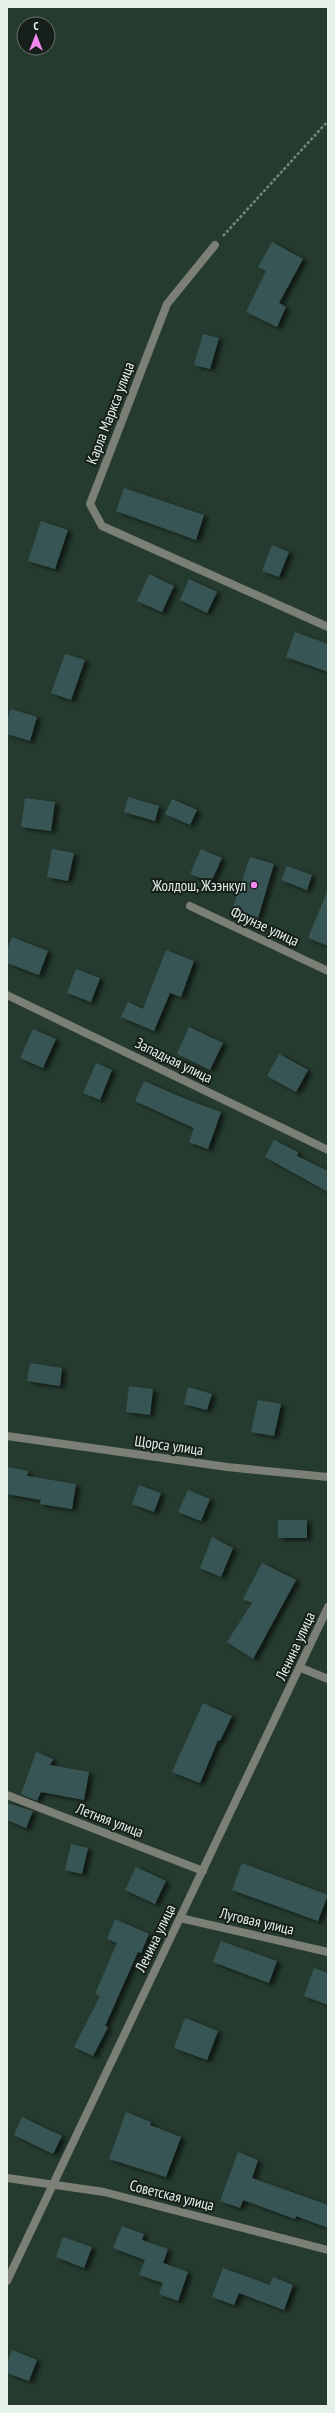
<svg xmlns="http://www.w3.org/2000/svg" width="335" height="2413" font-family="'PT Sans Narrow',sans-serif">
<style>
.building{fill:#385554;filter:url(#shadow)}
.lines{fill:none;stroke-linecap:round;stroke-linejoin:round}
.path{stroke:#77887e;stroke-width:2.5;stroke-dasharray:3 2;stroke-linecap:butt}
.minor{stroke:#7b7f75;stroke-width:8}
.poi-dot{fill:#f38af1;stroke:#161f1a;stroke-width:1.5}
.labels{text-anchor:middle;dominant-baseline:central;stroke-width:4;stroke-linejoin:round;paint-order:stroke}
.street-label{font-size:15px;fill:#e5f2ea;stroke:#161f1a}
.poi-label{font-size:15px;fill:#e5f2ea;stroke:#161f1a;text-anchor:end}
</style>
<defs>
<filter id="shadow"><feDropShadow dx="4.5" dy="2.5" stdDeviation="2" flood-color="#0009"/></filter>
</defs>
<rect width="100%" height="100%" fill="#263b2f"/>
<g class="building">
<polygon points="272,242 303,259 279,303 286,307 277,327 246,312 266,271 258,267"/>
<polygon points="203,334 219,338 210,369 194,365"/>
<polygon points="124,488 204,515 196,540 116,511"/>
<polygon points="41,521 68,530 55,569 28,561"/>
<polygon points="272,545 289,552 279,577 262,571"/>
<polygon points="149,574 174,586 162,612 137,601"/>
<polygon points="189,579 217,592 207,613 180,600"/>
<polygon points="295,632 328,644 328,672 286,657"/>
<polygon points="65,654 85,660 71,700 51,693"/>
<polygon points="11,709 37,717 30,741 7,734 7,720"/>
<polygon points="128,797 159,806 155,821 124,812"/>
<polygon points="25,798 55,802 51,831 21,827"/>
<polygon points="172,799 197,810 190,825 165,814"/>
<polygon points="52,849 74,853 68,881 47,877"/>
<polygon points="201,849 222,858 211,882 190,874"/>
<polygon points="250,857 274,864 258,918 233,907"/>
<polygon points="287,866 312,875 307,890 281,880"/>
<polygon points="327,892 328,892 328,946 308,938"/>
<polygon points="12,937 48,951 39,975 7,963 7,950"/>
<polygon points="166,950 194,961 181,997 170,993 154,1031 121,1017 128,1002 143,1009"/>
<polygon points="76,969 100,978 91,1002 67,993"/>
<polygon points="189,1027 223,1043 210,1070 177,1054"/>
<polygon points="33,1029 56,1039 43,1068 20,1058"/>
<polygon points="279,1054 308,1070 296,1092 267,1076"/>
<polygon points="96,1063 112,1070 100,1100 83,1093"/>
<polygon points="144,1081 188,1100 221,1112 208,1149 189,1142 194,1128 135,1101"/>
<polygon points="274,1140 298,1152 297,1156 328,1171 328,1192 265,1157"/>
<polygon points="30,1363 62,1368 60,1386 27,1381"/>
<polygon points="129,1386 153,1389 150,1415 126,1412"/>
<polygon points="188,1387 212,1394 207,1410 184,1404"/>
<polygon points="258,1400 281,1404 274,1436 251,1432"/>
<polygon points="7,1467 28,1471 27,1476 76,1484 72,1509 40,1504 41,1500 7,1494"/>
<polygon points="139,1485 161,1493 154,1512 132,1504"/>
<polygon points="188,1490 210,1499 201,1521 178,1512"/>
<rect x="278" y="1520" width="29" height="18"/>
<polygon points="212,1537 233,1548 221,1577 200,1568"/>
<polygon points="262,1563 296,1580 253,1659 227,1642 252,1603 243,1599"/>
<polygon points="203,1703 232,1716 220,1741 218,1740 200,1783 172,1772"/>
<polygon points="36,1752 53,1759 50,1765 89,1772 84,1800 41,1792 37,1801 21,1794"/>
<polygon points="7,1803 33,1811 26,1828 7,1820"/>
<polygon points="71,1844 88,1848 82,1874 65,1870"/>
<polygon points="242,1863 328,1895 318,1921 232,1890"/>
<polygon points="136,1867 166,1881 155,1904 125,1890"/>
<polygon points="115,1919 149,1934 141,1953 138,1952 105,2026 108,2027 93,2056 74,2047 100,1996 95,1994 117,1943 107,1939"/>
<polygon points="221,1941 277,1961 269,1983 213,1962"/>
<polygon points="314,1968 328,1973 328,2005 304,1996"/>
<polygon points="185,2018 218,2031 207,2060 174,2048"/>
<polygon points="126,2112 151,2122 150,2125 181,2137 166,2177 109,2159"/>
<polygon points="22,2117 62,2136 53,2154 14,2135"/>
<polygon points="238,2152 258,2160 252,2178 328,2205 328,2228 296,2216 295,2219 243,2200 240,2208 220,2201"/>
<polygon points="122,2226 144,2234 142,2240 168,2249 163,2263 188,2272 178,2301 159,2294 163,2283 139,2275 145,2260 113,2248"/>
<polygon points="63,2237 92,2247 84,2268 56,2257"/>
<polygon points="223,2268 270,2285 273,2277 293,2285 284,2310 239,2293 234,2305 212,2297"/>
<polygon points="12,2350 37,2360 29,2381 7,2373 7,2363"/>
</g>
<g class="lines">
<polyline class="path" points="223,236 328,121"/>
<g class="minor">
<polyline points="215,245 167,304 90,504 102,526 328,627"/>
<polyline points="190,906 328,971"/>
<polyline points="7,995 328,1150"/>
<polyline points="7,1436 227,1467 328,1477"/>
<polyline points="301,1668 328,1679"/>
<polyline points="7,1795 203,1871"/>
<polyline points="180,1918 328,1952"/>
<polyline points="7,2178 104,2192 328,2250"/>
<polyline points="7,2281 328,1607"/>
</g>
</g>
<circle class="poi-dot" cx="254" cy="885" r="4"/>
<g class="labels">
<g class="street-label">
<text transform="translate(110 413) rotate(-69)">Карла Маркса улица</text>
<text transform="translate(265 926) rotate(25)">Фрунзе улица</text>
<text transform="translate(174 1060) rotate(26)">Западная улица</text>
<text transform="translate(169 1445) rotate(8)">Щорса улица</text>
<text transform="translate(295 1646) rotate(-65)">Ленина улица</text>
<text transform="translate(110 1820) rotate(21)">Летняя улица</text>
<text transform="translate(257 1921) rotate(13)">Луговая улица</text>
<text transform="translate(155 1938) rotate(-64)">Ленина улица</text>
<text transform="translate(172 2195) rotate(14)">Советская улица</text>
</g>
<g class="poi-label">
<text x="246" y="885">Жолдош, Жээнкул</text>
</g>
</g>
<rect width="335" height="2413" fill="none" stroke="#e5f2ea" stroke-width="16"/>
<g transform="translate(36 36)"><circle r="19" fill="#161f1a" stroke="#69736d"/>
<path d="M0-3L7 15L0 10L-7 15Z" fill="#f38af1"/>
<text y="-6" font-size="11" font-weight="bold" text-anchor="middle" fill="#e5f2ea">С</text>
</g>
</svg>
